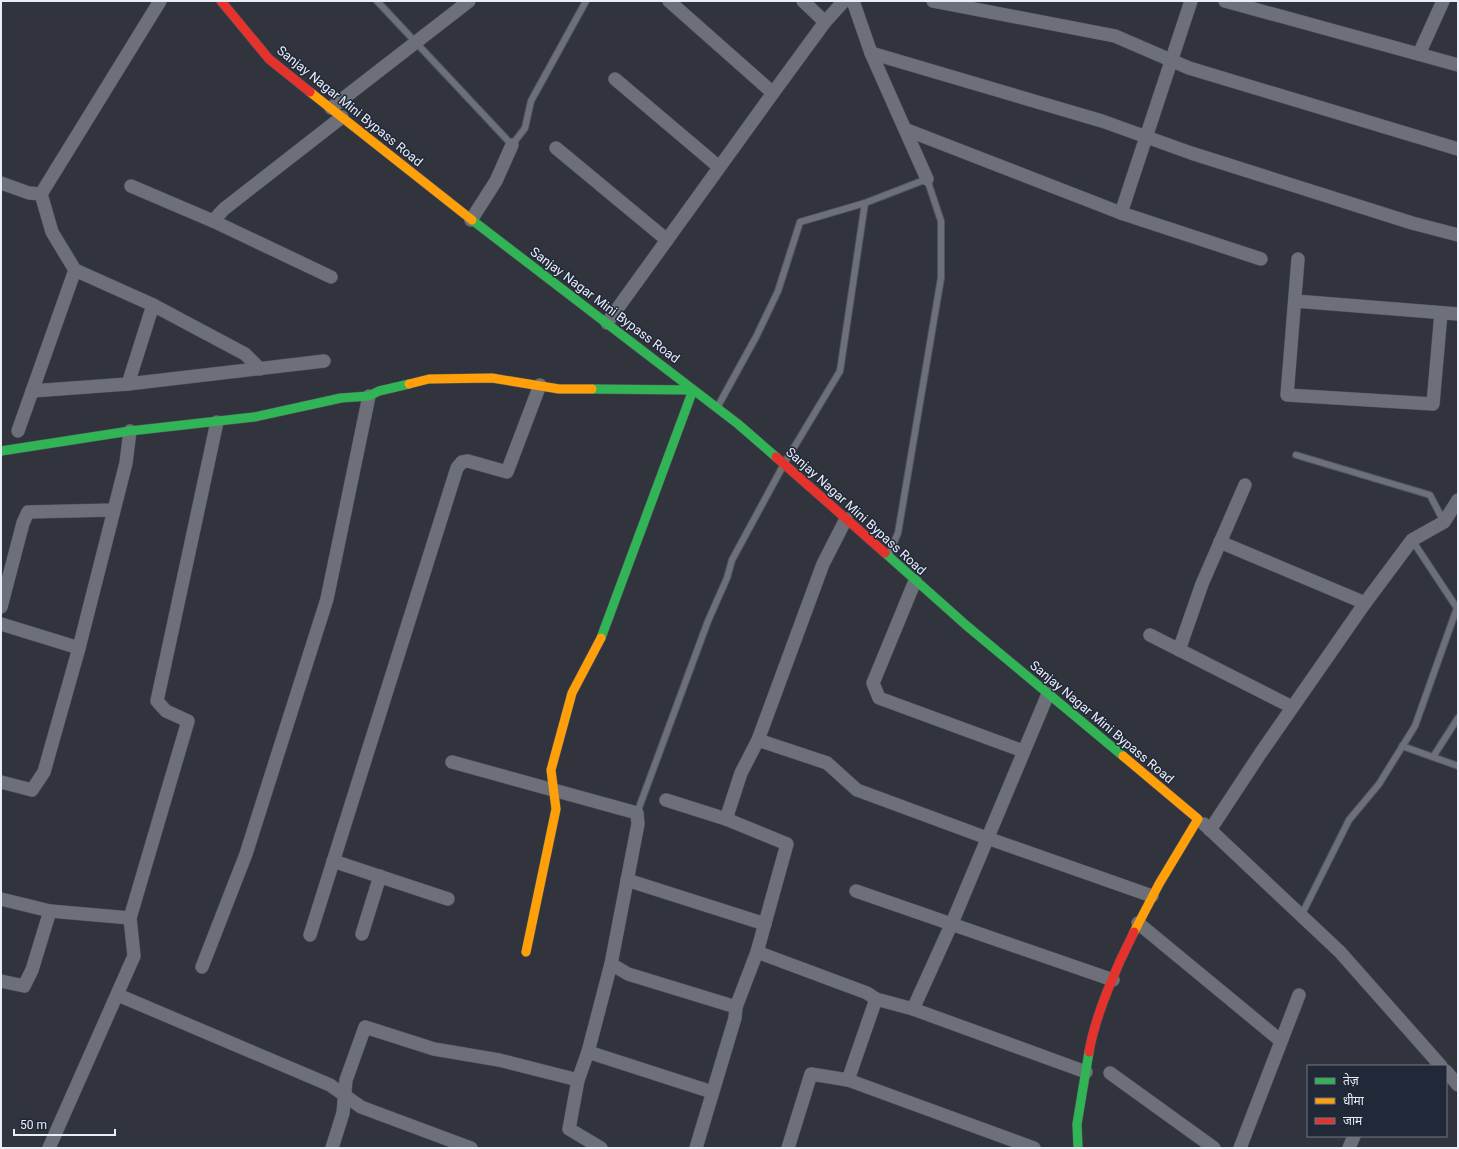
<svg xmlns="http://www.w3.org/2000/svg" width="1459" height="1149" font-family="Roboto,'Noto Sans Devanagari',sans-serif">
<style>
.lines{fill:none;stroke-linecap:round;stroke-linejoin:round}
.lane-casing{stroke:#4f535a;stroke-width:8}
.street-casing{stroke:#4f535a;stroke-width:14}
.fast-casing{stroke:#4f535a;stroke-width:10}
.slow-casing{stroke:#4f535a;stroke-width:10}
.jam-casing{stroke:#4f535a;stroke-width:10}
.lane{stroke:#6d7078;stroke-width:6}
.street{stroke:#6d7078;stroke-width:13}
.fast{stroke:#30b455;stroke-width:9}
.slow{stroke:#ff9f0a;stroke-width:9}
.jam{stroke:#e5322d;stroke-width:9}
.labels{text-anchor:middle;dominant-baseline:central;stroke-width:3;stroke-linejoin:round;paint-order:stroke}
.street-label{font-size:13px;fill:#e8edf8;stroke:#212838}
</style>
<rect width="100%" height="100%" fill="#31343d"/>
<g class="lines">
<g class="lane-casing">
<g id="lane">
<polyline points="377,1 512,145 525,128 531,101 586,1"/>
<polyline points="718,406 756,337 778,291 800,222 865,203 927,179 941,221 941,278 898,533 889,554"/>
<polyline points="1296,455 1430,495 1444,522"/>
<polyline points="1402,746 1458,766"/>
<polyline points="1433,757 1458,718"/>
<polyline points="637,813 708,621 727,578 732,560 784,464 840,371 865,203"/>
<polyline points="1301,916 1349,820 1379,784 1415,726 1457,608 1412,540"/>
</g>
</g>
<g class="street-casing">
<g id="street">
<polyline points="669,1 773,93"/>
<polyline points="803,1 825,22"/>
<polyline points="853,1 871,53 927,179"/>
<polyline points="933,1 1115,36 1189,68 1458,149"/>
<polyline points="1225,1 1458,65"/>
<polyline points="871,53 1102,121 1191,153 1412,223 1458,235"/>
<polyline points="1419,54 1443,1"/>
<polyline points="615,79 719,167"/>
<polyline points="331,108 469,1"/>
<polyline points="907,130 1121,213 1261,259"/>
<polyline points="556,148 667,240"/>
<polyline points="1,183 29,193 41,194 52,232 75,270 153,305 245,354 260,369"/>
<polyline points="131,186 213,221 331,277"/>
<polyline points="41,194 160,1"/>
<polyline points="1121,213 1191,1"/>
<polyline points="471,220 496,181 512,145"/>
<polyline points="213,221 224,209 342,117"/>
<polyline points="1298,259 1287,395 1433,404 1441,313"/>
<polyline points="1295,301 1458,314"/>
<polyline points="607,323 773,93 825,22 844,1"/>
<polyline points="128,384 153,305"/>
<polyline points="32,391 128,384 324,361"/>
<polyline points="18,431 75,270"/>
<polyline points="1220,542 1365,603"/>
<polyline points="915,581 873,683 879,698 1023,751"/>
<polyline points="1,607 23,523 28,512 113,510"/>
<polyline points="1,624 79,648"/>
<polyline points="1150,635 1292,707"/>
<polyline points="1179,650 1202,584 1245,485"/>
<polyline points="758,740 827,763 857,790 987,838 1152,896"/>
<polyline points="452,762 637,813 638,824 611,964 588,1052 578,1080 569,1129 601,1148"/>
<polyline points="1,782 32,790 44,772 79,648 126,463 130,431"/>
<polyline points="666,800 726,819 787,844 757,952 736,1007"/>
<polyline points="726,819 741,773 758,740 823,564 846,519"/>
<polyline points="1204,824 1340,952 1441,1066"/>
<polyline points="1210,830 1260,754 1365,603 1412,540 1444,522 1458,500"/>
<polyline points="333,861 448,899"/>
<polyline points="627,880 765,924"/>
<polyline points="856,891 1113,980"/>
<polyline points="1,899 50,911 130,918"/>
<polyline points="1138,923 1281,1041"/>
<polyline points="362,934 380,876"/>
<polyline points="310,935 457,468 462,462 468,461 507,472 540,385"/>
<polyline points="757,952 867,993 876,999 913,1009 1086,1072"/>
<polyline points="611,964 628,974 736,1007 735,1018 696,1148"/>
<polyline points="202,967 246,854 327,599 369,396"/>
<polyline points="1,981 24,986 32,970 50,911"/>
<polyline points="118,995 330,1085 361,1107 471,1148"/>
<polyline points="913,1009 952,923 1048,694"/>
<polyline points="588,1052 712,1092"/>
<polyline points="1446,1071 1458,1085"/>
<polyline points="1110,1073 1214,1148"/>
<polyline points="848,1080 876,999"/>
<polyline points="49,1148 134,956 130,918 188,721 166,711 157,701 217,422"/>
<polyline points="332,1148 343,1113 346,1080 365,1027 434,1049 499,1060 578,1080"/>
<polyline points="788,1148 811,1074 848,1080 1034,1148"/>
<polyline points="1240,1148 1299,995"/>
<polyline points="1349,1148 1354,1136"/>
</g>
</g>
<g class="fast-casing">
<g id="fast">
<polyline points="472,220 738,424 776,457"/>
<polyline points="592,389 693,390 601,638"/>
<polyline points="1,451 130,431 254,417 341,398 369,396 379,391 409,384"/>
<polyline points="885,553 967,626 1123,756"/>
<polyline points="1078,1148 1077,1124 1089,1052"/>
</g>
</g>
<g class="slow-casing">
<g id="slow">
<polyline points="310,92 472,220"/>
<polyline points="409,384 429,379 492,378 559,389 592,389"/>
<polyline points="1123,756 1198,819 1159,884 1134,932"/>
<polyline points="526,952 556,809 551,770 572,693 601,638"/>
</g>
</g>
<g class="jam-casing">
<g id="jam">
<polyline points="221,1 269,59 310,92"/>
<polyline points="776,457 885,553"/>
<path d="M1089 1052C1095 1016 1117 965 1134 932"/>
</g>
</g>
<use href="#lane" class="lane"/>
<use href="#street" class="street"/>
<use href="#fast" class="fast"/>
<use href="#slow" class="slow"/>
<use href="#jam" class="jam"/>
</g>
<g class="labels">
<g class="street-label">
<text transform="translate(350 106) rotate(39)">Sanjay Nagar Mini Bypass Road</text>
<text transform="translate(605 305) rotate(37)">Sanjay Nagar Mini Bypass Road</text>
<text transform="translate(856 511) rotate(42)">Sanjay Nagar Mini Bypass Road</text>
<text transform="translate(1102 722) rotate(40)">Sanjay Nagar Mini Bypass Road</text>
</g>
</g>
<rect width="1459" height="1149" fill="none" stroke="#e8edf8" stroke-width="4"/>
<rect x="1307" y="1065" width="140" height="72" fill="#212838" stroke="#717785"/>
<rect x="1315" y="1078" width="20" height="6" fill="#30b455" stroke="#717785"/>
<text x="1343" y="1085" font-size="12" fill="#e8edf8">तेज़</text>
<rect x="1315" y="1098" width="20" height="6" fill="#ff9f0a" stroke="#717785"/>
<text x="1343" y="1105" font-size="12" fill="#e8edf8">धीमा</text>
<rect x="1315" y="1118" width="20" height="6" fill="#e5322d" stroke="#717785"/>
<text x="1343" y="1125" font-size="12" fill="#e8edf8">जाम</text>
<path d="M14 1129v6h101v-6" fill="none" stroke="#e8edf8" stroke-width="2"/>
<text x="20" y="1129" font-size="12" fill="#e8edf8" stroke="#212838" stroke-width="3" paint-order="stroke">50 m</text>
</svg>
